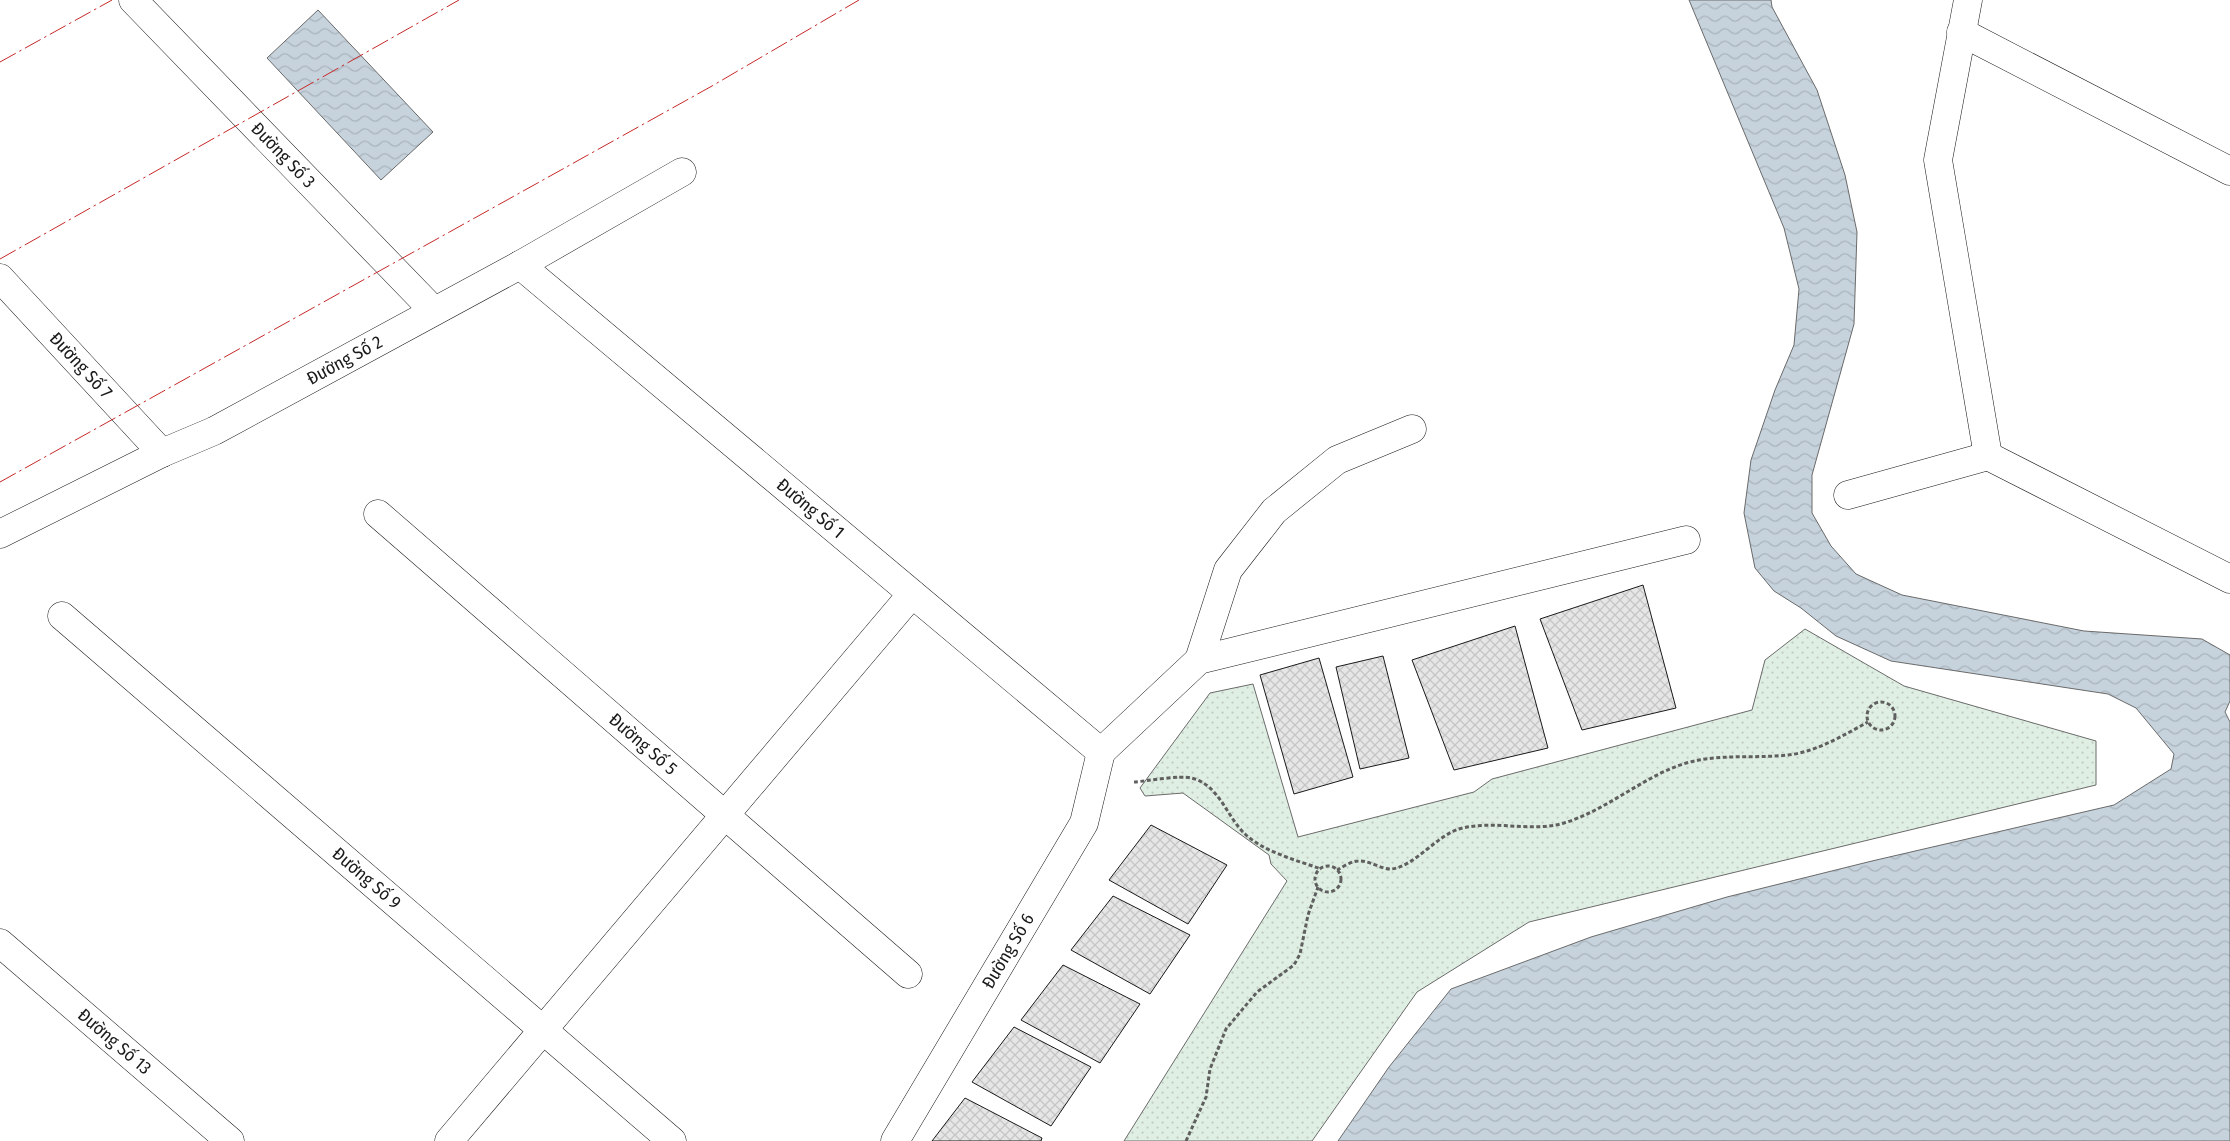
<svg xmlns="http://www.w3.org/2000/svg" width="2230" height="1141" font-family="'Fira Sans Condensed',sans-serif">
<style>
.grass{fill:url(#grass-dots);stroke:#6a6a6a}
.water{fill:url(#water-waves);stroke:#6a6a6a}
.building{fill:url(#building-cross-hatch);stroke:#1a1a1a}
.lines{fill:none;stroke-linecap:round;stroke-linejoin:round}
.minor-casing{stroke:#1a1a1a;stroke-width:29}
.path{stroke:#5f5f5f;stroke-width:3;stroke-dasharray:4 2.5;stroke-linecap:butt}
.minor{stroke:#fff;stroke-width:28}
.power{stroke:#c62828;stroke-width:1;stroke-dasharray:18 4 2.5 4;stroke-linecap:butt}
.labels{text-anchor:middle;dominant-baseline:central;stroke-width:4;stroke-linejoin:round;paint-order:stroke}
.street-label{font-size:18px;fill:#1a1a1a;stroke:#fff}
</style>
<defs>
<pattern id="grass-dots" width="8" height="8" patternUnits="userSpaceOnUse" patternTransform="scale(1.25)"><rect width="8" height="8" fill="#e0efe3"/><path d="M2 2h.1M6 6h.1" fill="none" stroke="#c0ccc2" stroke-width="1.8" stroke-linecap="round"/></pattern>
<pattern id="water-waves" width="16" height="10" patternUnits="userSpaceOnUse" patternTransform="scale(1.25)"><rect width="16" height="10" fill="#c6d2dc"/><path d="M0 5q4-4 8 0t8 0" fill="none" stroke="#aab4bc"/></pattern>
<pattern id="building-cross-hatch" width="8" height="8" patternUnits="userSpaceOnUse" patternTransform="scale(1.25)"><rect width="8" height="8" fill="#e6e6e6"/><path d="M0 0l8 8M0 8l8-8" fill="none" stroke="#c5c5c5"/></pattern>
</defs>
<rect width="100%" height="100%" fill="#fff"/>
<polygon class="grass" points="1805,629 1904,686 2096,741 2096,785 1529,922 1417,992 1312,1141 1124,1141 1287,881 1271,864 1269,855 1183,793 1145,796 1140,788 1210,693 1253,684 1298,837 1474,792 1492,779 1752,710 1765,660"/>
<g class="water">
<polygon points="1689,0 1771,0 1772,7 1817,90 1845,175 1857,232 1854,324 1812,475 1812,513 1831,546 1856,574 1902,595 2084,631 2202,639 2230,655 2230,701 2225,712 2230,722 2230,1141 1338,1141 1389,1067 1451,989 1591,937 1727,897 1872,861 2114,805 2171,769 2174,754 2136,708 2108,694 1891,661 1836,636 1801,608 1774,591 1755,568 1744,513 1751,460 1775,390 1794,345 1799,289 1784,228"/>
<polygon points="318,10 433,132 381,180 267,58"/>
</g>
<g class="building">
<polygon points="1643,585 1676,708 1582,730 1540,619"/>
<polygon points="1515,626 1548,748 1454,770 1412,660"/>
<polygon points="1383,656 1409,758 1360,769 1336,667"/>
<polygon points="1319,658 1353,777 1294,794 1260,675"/>
<polygon points="1151,825 1227,865 1188,924 1109,880"/>
<polygon points="1113,896 1190,935 1150,994 1071,950"/>
<polygon points="1063,965 1140,1004 1100,1063 1021,1020"/>
<polygon points="1014,1027 1091,1067 1051,1126 972,1082"/>
<polygon points="965,1098 1042,1138 1041,1141 932,1141"/>
</g>
<g class="lines">
<g class="minor-casing">
<g id="minor">
<path id="s1" d="M133 0 434 311"/>
<polyline points="1968,0 1938,160 1988,456"/>
<polyline points="1961,32 2230,171"/>
<path id="s2" d="M520 265 1101 752"/>
<path id="s3" d="M0 278 162 453"/>
<polyline points="1848,495 1988,456 2230,579"/>
<path id="s4" d="M378 514 908 974"/>
<path id="s5" d="M0 534 162 453 214 431 520 265 682 172"/>
<path id="s6" d="M62 616 672 1141"/>
<polyline points="1199,660 1228,570 1274,511 1337,460 1412,429"/>
<polyline points="1101,752 1199,660 1686,540"/>
<path id="s7" d="M0 943 230 1141"/>
<polyline points="449,1141 912,594"/>
<path id="s8" d="M895 1141 1084 823 1101 752"/>
</g>
</g>
<g class="path">
<circle cx="1881" cy="716" r="14"/>
<path d="M1134 782C1148 781 1180 775 1191 778 1219 784 1226 816 1245 834 1264 852 1296 860 1321 869"/>
<circle cx="1328" cy="879" r="13"/>
<path d="M1337 870C1343 867 1351 861 1358 861 1369 860 1380 869 1391 869 1414 867 1436 836 1459 829 1494 819 1530 833 1564 823 1607 810 1641 778 1683 764 1718 753 1752 759 1788 755 1816 752 1844 735 1868 722"/>
<polyline points="1186,1141 1206,1097 1210,1069 1226,1029 1257,992 1294,965 1300,954 1308,915 1318,887"/>
</g>
<use href="#minor" class="minor"/>
<g class="power">
<polyline points="0,62 112,0"/>
<polyline points="0,259 459,0"/>
<polyline points="0,482 712,86 859,0"/>
</g>
</g>
<g class="labels">
<g class="street-label">
<text stroke="none"><textPath href="#s1" startOffset="216">Đường Số 3</textPath></text>
<text stroke="none"><textPath href="#s5" startOffset="386">Đường Số 2</textPath></text>
<text stroke="none"><textPath href="#s3" startOffset="119">Đường Số 7</textPath></text>
<text stroke="none"><textPath href="#s2" startOffset="379">Đường Số 1</textPath></text>
<text stroke="none"><textPath href="#s4" startOffset="351">Đường Số 5</textPath></text>
<text stroke="none"><textPath href="#s6" startOffset="402">Đường Số 9</textPath></text>
<text stroke="none"><textPath href="#s8" startOffset="221">Đường Số 6</textPath></text>
<text stroke="none"><textPath href="#s7" startOffset="151">Đường Số 13</textPath></text>
</g>
</g>
</svg>
